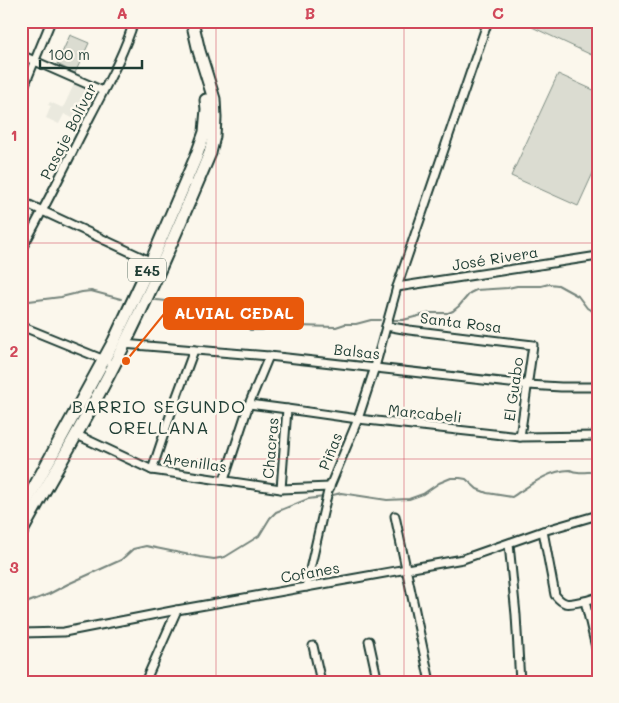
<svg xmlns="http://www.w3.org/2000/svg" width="619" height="703" font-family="Mali,sans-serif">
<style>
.built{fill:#eae9de}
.green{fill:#dbdcd1;stroke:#7d8c82}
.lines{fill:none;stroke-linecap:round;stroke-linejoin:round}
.stream{stroke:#74847b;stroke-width:2}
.street-casing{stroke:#1f3d34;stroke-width:11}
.primary-casing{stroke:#1f3d34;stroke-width:15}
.street{stroke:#fbf7ec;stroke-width:7}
.primary{stroke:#fbf7ec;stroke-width:11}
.grid{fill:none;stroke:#d1495b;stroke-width:1;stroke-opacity:0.55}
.labels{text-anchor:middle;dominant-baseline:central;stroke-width:5;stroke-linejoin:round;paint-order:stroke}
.shield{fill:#fbf7ec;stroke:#61756b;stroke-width:1}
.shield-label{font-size:14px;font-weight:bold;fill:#1f3d34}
.street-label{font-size:15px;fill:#1f3d34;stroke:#fbf7ec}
.quarter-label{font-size:18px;letter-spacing:1px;fill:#1f3d34;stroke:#fbf7ec}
.leader{fill:none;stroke:#e8590c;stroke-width:2}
.callout-dot{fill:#e8590c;stroke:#fbf7ec;stroke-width:2}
.callout{fill:#e8590c;stroke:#e8590c;stroke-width:2}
.callout-label{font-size:16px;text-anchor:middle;font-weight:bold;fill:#fff}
.neatline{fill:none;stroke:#d1495b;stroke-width:2}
.grid-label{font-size:16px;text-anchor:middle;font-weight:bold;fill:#d1495b}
</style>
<rect width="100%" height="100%" fill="#fbf7ec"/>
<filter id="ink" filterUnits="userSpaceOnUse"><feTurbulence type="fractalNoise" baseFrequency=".02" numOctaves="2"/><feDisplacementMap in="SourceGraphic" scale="10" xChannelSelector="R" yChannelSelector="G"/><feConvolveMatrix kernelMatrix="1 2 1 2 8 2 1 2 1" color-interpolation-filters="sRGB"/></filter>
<g filter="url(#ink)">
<polygon class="built" points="75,82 96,92 81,122 64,114 59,124 46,118 51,106 48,105 50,102 63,108"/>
<g class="green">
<polygon points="534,21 598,21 598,58 532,27"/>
<polygon points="70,35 89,43 75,73 57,64"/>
<polygon points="558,74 598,92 598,162 578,206 511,176"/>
</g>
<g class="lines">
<g class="stream">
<path d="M156 300C164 301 172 301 180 303 188 305 194 310 202 312 212 313 220 309 230 312 239 316 243 324 250 330H262L274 325 287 327 297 326 336 327 345 324H356L371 320H380"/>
<polyline points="21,302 61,297 82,292 91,291 121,299"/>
<polyline points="391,320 403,320 430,313 448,313 453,311 459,306 470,293 476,290 508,288 517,286 541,286 549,284 558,285 578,296 587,308 598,315"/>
<path d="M329 496 341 493 387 500 409 499 423 494 439 483 451 478H460L466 479 477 489 487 493 512 497C529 486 548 470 570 470 572 471 575 472 578 472 584 473 591 471 598 472"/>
<polyline points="21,605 49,594 68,584 121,560 133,549 146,546 200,557 214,559 225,557 259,536 270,518 276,512 308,499 324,497"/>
</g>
<g class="street-casing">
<g id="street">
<polyline points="21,55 103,91"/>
<polyline points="21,94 51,21"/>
<polyline points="21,201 154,263"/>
<path d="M21 250C46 206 68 160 91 115 107 84 124 54 134 21"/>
<polyline points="397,287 598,256"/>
<polyline points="21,326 107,361"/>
<polyline points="386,326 409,330 533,345 520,437"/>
<polyline points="123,344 269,356 528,385 561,387 598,387"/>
<polyline points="249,404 287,409 358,419 520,437 598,436"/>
<polyline points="75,434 152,470 281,489 330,487"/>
<polyline points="152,470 174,404 194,350"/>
<polyline points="224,480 249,404 269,356"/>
<polyline points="281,489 287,409"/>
<polyline points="395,516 430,682"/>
<path d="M543 531 555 595C566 608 570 603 585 601"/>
<polyline points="509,544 516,615 520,682"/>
<polyline points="306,587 328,491 358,419 375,367 397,287 488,21"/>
<polyline points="598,597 585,601 598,656"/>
<polyline points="21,633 64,632 177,610 463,559 543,531 598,515"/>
<polyline points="369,641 378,682"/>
<polyline points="313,646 321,682"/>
<polyline points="145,682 177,610"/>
</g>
</g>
<g class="primary-casing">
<g id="primary">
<polyline points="25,504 114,341 151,262 196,157 205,132 207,109 206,100"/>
<path d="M21 533C53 474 88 417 118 357 152 290 181 221 210 153L214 136 215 118 214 99 199 51 192 21"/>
</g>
</g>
<use href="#street" class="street"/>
<use href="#primary" class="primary"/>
</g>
</g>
<path class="grid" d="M216 21V682M404 21V682M21 243H598M21 459H598"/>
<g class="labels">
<rect class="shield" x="128" y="258.5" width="38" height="23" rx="4"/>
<g class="shield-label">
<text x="147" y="270">E45</text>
</g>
<g class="street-label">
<text transform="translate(68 131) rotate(-63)">Pasaje Bolívar</text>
<text transform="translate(495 258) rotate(-9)">José Rivera</text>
<text transform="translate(461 322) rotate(7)">Santa Rosa</text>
<text transform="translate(357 351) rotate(6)">Balsas</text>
<text transform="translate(513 389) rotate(-82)">El Guabo</text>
<text transform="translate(425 413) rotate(6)">Marcabeli</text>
<text transform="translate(270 448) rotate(-85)">Chacras</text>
<text transform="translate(330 451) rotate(-68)">Piñas</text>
<text transform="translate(195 462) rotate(8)">Arenillas</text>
<text transform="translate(310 572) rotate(-10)">Cofanes</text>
</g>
<g class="quarter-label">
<text x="159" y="406">BARRIO SEGUNDO<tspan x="159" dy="21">ORELLANA</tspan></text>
</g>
</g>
<path class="leader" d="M126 361L164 314"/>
<circle class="callout-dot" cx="126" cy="361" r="5"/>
<rect class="callout" x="164" y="298" width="139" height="31" rx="5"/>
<g class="callout-label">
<text x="234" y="319">ALVIAL CEDAL</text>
</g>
<rect width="619" height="703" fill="none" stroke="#fbf7ec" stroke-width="55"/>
<path d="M40 60v8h102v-8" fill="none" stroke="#1f3d34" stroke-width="2.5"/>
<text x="48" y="60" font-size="15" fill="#1f3d34" stroke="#fbf7ec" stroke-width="4" paint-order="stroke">100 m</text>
<rect x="28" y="28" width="564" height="648" class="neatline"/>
<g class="grid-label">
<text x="122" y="19">A</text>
<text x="310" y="19">B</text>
<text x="498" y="19">C</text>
<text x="14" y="141">1</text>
<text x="14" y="357">2</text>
<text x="14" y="573">3</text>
</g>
</svg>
